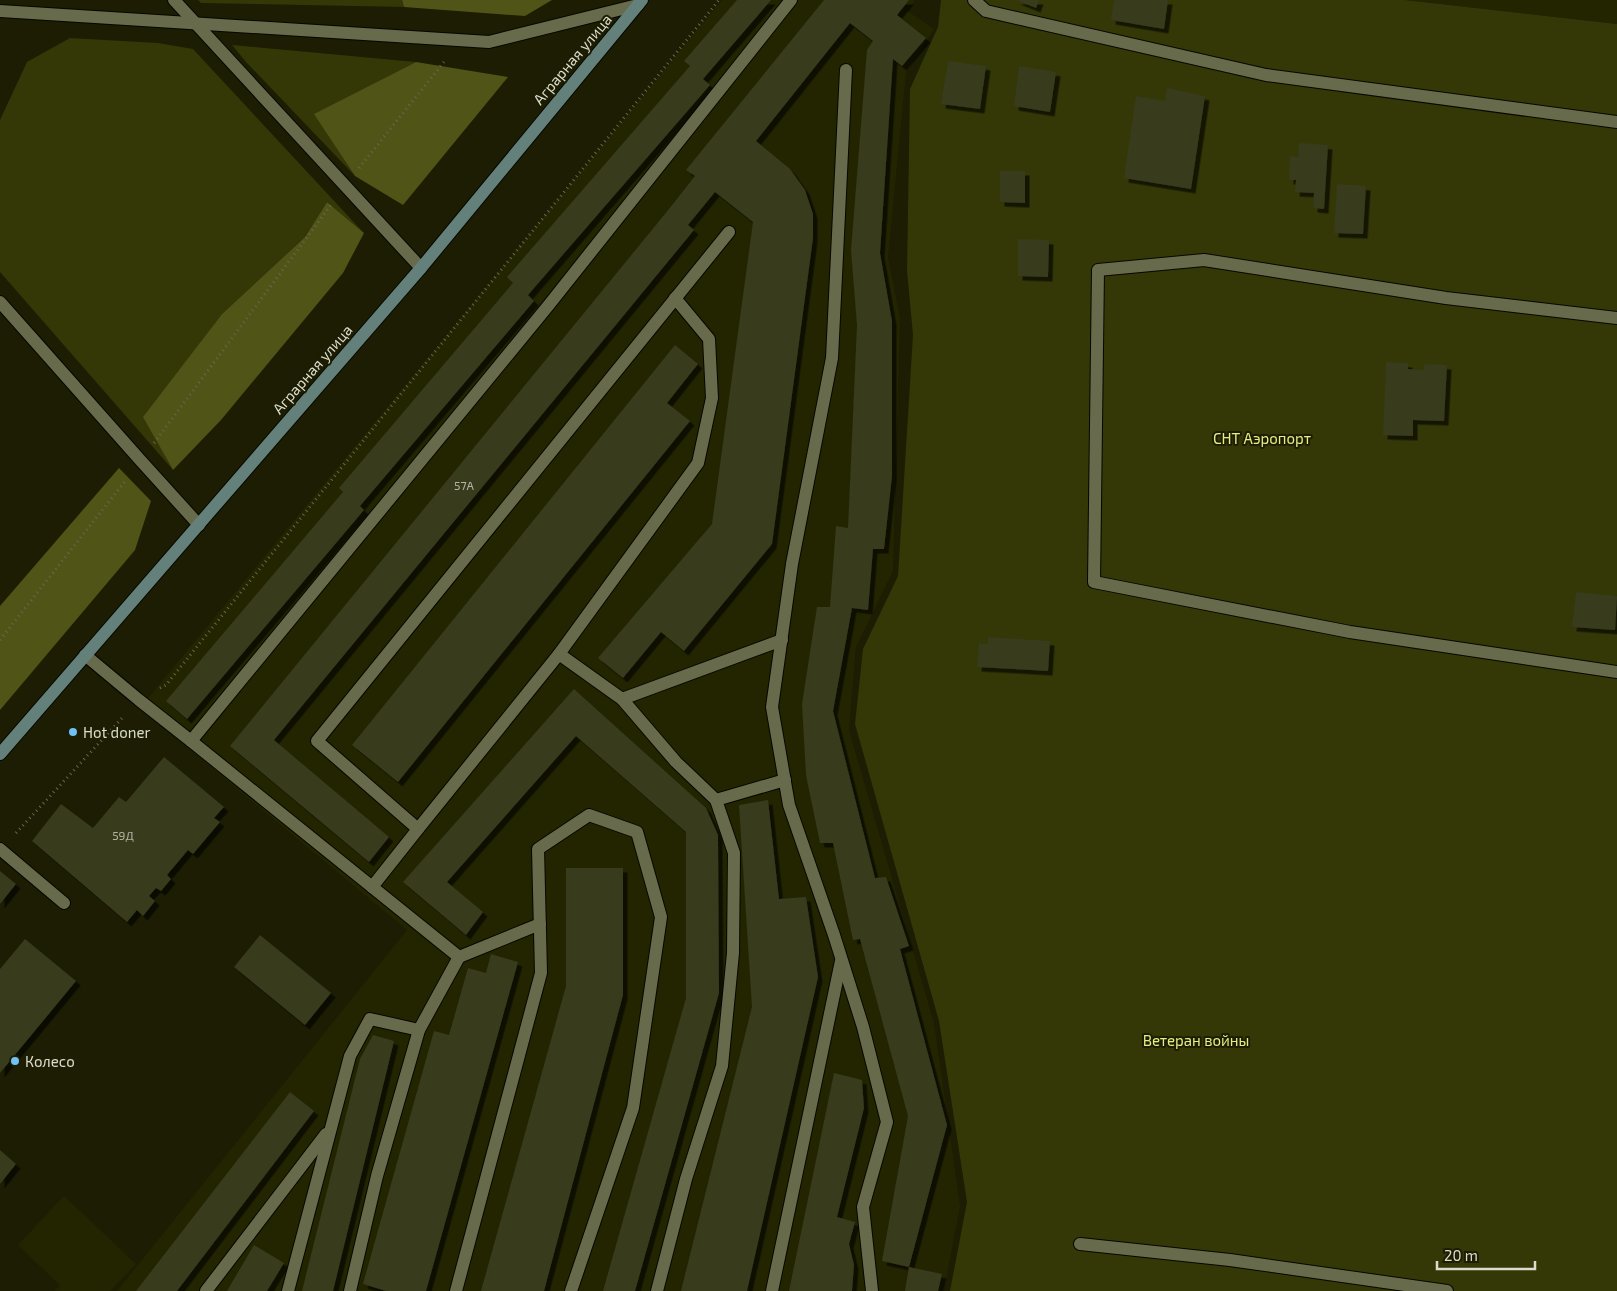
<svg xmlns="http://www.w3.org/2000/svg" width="1617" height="1291" font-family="'Exo 2',sans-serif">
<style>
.built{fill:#232501}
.green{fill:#343706}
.forest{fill:#505417}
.building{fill:#383a1e;filter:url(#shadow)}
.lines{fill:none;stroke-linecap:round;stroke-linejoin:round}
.lane-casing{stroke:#070700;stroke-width:14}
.secondary-casing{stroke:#070700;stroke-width:14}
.path{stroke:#676851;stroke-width:3;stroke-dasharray:1 4;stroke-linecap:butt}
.lane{stroke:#676b4c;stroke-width:12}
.secondary{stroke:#63807a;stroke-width:12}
.poi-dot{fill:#71c1f4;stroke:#1c1d02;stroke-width:2}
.labels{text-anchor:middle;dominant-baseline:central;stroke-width:4;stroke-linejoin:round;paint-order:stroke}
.number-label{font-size:12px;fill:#b2b4a0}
.street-label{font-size:15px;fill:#dbddcc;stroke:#1c1d02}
.park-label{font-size:15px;fill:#e4ee82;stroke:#1c1d02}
.poi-label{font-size:15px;fill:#dbddcc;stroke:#1c1d02;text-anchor:start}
</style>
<defs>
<filter id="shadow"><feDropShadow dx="4.5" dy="4.5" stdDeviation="0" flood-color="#0009"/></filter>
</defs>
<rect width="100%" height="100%" fill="#1c1d02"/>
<g class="built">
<polygon points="722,0 915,0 907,11 934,29 906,73 888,257 900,318 893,571 856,647 849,730 934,1023 960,1206 944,1291 117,1291 407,930 140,708"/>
<polygon points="1405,0 1617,0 1617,24"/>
<polygon points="64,1196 136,1264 110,1291 55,1291 60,1285 18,1245"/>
</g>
<g class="green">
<polygon points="198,0 402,0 404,7 201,3"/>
<polygon points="941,0 1405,0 1617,24 1617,1291 950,1291 967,1202 939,1021 855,724 863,649 898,576 913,335 907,271 910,89 938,27"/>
<polygon points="70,38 158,43 193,49 364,233 327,202 305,237 222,314 144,417 173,470 0,272 0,120 27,62"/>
<polygon points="232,45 416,62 315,114 355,176 246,62"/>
</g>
<g class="forest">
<polygon points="402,0 552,0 525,16 404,7"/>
<polygon points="416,62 508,77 403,205 355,176 314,114"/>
<polygon points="327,202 364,233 343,273 221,420 173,470 143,417 222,314 305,237"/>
<polygon points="119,468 151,501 135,550 0,710 0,606"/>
</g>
<g class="building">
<polygon points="737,0 771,0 703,79 710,85 528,295 534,301 360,506 364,510 187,719 166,701 343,492 339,488 513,283 507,277 690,66 684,61"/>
<polygon points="824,0 909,0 897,15 926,38 902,66 893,59 880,253 892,321 892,476 884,549 873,549 868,610 852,608 833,711 875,878 886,877 909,946 900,949 947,1125 909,1267 942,1274 938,1291 905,1291 909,1267 882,1261 908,1116 860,939 853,940 833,843 820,843 806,775 802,704 817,607 830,607 836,526 848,528 857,325 851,250 867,50 873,41 850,23 756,141 790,169 805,190 813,214 813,238 772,544 684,651 661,632 623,678 598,658 712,524 753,222 715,192 688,225 694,230 274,740 389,837 369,862 230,746 669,209 695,176 686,170"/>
<polygon points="1016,0 1039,0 1036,8"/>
<polygon points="1114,0 1168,0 1164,29 1111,20"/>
<polygon points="948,61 986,66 980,109 941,104"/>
<polygon points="1019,66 1056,72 1050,112 1014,106"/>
<polygon points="1167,88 1205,96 1191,189 1124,178 1136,96 1165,101"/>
<polygon points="1299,143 1328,145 1324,209 1313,208 1314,193 1295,192 1296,180 1289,180 1290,156 1298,157"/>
<polygon points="1000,171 1025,171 1025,203 1000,202"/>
<polygon points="1337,184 1366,186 1363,234 1334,233"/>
<polygon points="1018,239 1049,240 1048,277 1018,276"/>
<polygon points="675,345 698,364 667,403 690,421 398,782 352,745"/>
<polygon points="1386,362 1408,363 1408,369 1424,370 1424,364 1447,365 1444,421 1413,420 1413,436 1383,435"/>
<polygon points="1576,592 1617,596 1615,630 1572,627"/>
<polygon points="988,637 1050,641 1048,671 977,667 979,643 988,644"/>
<polygon points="574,689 706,808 718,835 719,993 635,1291 603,1291 686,998 686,832 576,736 447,882 483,912 466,935 403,882"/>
<polygon points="164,757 224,807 214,818 220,822 193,854 188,850 167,875 171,879 161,891 156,888 149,896 155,901 143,916 137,910 127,922 32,841 61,804 93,828 119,797 126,802"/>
<polygon points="768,800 779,899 806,897 818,977 747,1291 681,1291 752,1007 739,805"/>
<polygon points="566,868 623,868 623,995 544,1291 481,1291 566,986"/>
<polygon points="0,871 16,884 0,904"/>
<polygon points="260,935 331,993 305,1025 234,967"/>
<polygon points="25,939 76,981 0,1073 0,969"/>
<polygon points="491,954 518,962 426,1291 386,1291 363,1284 434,1031 449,1035 468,968 486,973"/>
<polygon points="373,1035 394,1041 333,1291 302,1291 360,1059"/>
<polygon points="834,1073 862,1080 864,1108 837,1217 855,1222 849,1244 854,1265 852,1291 789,1291"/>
<polygon points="290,1092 314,1111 177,1291 136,1291"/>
<polygon points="0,1150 16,1164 0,1184"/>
<polygon points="254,1245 284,1263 267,1291 227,1291"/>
</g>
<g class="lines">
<g class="lane-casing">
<g id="lane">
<polyline points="174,0 421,268"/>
<polyline points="974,0 986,11 1266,75 1617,122"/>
<polyline points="0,11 489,42 638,5"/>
<polyline points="846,70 832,358 792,564 772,707 789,805 834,935 863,1027 887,1122 863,1207 872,1291"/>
<polyline points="0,302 141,461 199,525"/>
<polyline points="1617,318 1446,298 1204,260 1098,270 1094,582 1350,632 1617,672"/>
<polyline points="559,654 622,699 782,640"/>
<polyline points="85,655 139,700 191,741 459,957 540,924"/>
<polyline points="622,699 676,762 716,800 785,780"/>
<polyline points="191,741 548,306 791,0"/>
<polyline points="418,829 559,654 698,463 712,398 709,339 675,298"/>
<polyline points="0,849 64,903"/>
<polyline points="372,887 418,829 317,741 729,232"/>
<polyline points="1080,1244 1230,1260 1447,1291"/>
<polyline points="206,1291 326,1134"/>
<polyline points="288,1291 350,1056 370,1019 419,1030"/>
<polyline points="350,1291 377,1176 419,1030 459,957"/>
<polyline points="456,1291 541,973 538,849 589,815 637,832 661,917 633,1108 571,1291"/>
<polyline points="657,1291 686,1179 722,1066 733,953 734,853 716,800"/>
<polyline points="772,1291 841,961"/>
</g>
</g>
<g class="secondary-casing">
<polyline id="secondary" points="0,754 421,268 642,0"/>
</g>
<g class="path">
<polyline points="359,168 444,62"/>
<polyline points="154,443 331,205"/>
<polyline points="0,640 126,480"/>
<polyline points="160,688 166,685 719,0"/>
<polyline points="16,833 124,716"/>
</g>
<use href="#lane" class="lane"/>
<use href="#secondary" class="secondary"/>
</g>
<g class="poi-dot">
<circle cx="73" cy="732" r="5"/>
<circle cx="15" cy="1061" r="5"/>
</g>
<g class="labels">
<g class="number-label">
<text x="464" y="485">57А</text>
<text x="123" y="835">59Д</text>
</g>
<g class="street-label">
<text transform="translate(572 59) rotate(-50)">Аграрная улица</text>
<text transform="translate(312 369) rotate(-49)">Аграрная улица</text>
</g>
<g class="park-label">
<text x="1262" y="438">СНТ Аэропорт</text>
<text x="1196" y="1040">Ветеран войны</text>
</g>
<g class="poi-label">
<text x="83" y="732">Hot doner</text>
<text x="25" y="1061">Колесо</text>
</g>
</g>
<path d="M1437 1261v8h98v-8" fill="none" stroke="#dbddcc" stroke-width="2.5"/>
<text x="1444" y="1261" font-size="15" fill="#dbddcc" stroke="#1c1d02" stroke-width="4" paint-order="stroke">20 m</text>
</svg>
